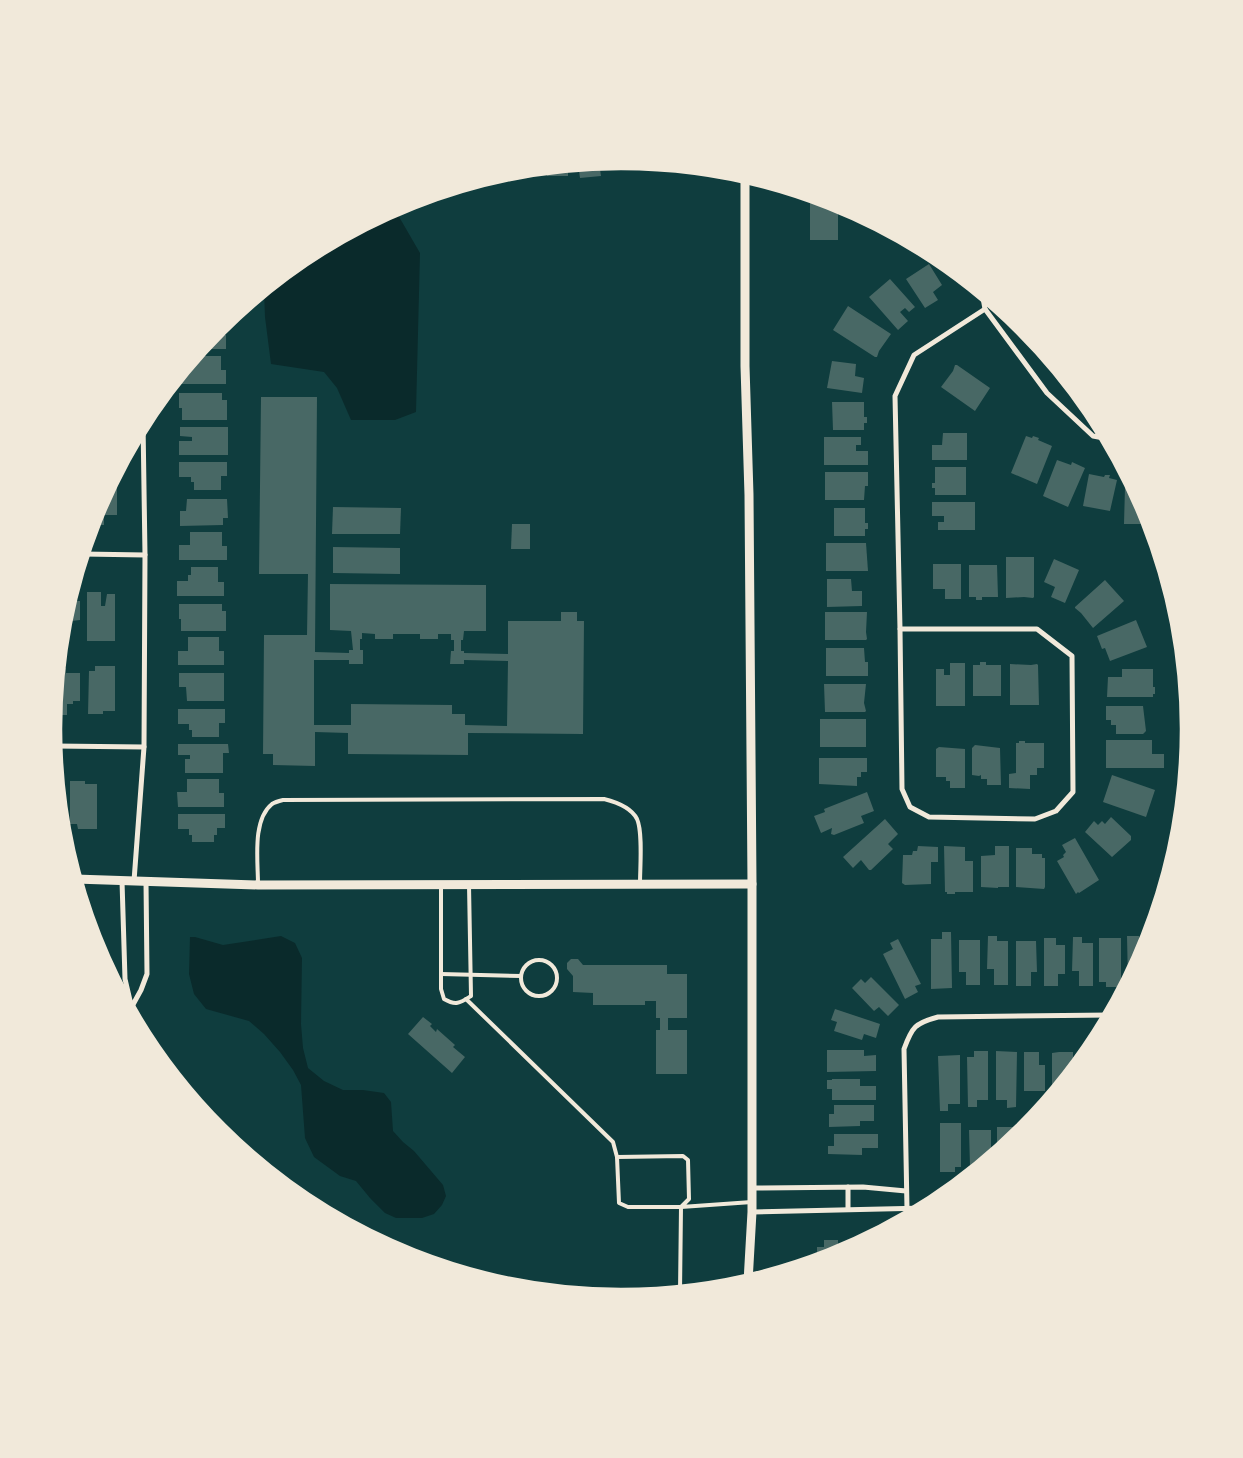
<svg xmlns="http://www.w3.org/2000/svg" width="1243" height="1458" font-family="Rubik,sans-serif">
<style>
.water{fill:#0a2a2b}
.building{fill:#486865;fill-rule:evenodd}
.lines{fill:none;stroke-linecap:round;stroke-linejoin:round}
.service{stroke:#f1e9da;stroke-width:4}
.minor{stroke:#f1e9da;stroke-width:5}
.tertiary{stroke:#f1e9da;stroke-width:9}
.rim{fill:none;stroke:#f1e9da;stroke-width:2.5}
</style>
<rect width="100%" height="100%" fill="#0f3d3e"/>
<g class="water">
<polygon points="383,215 398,215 420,253 416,412 395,420 351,420 337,388 324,372 271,364 265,317 264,290 306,256"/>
<polygon points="281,936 295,943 302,958 301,1024 303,1048 308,1068 324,1081 343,1090 363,1090 384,1093 391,1102 393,1131 403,1142 414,1151 443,1185 446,1196 442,1205 434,1214 422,1218 396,1218 385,1213 370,1198 356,1181 340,1176 314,1157 305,1138 301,1085 293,1070 280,1052 264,1034 249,1021 206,1009 194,994 189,974 190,937 195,937 223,945"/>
</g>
<g class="building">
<polygon points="599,162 601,176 580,178 578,164"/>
<polygon points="568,165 568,176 547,176 547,167"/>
<polygon points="540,168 540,172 518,172 518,170"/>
<polygon points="512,171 512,176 496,176 496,175"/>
<polygon points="812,197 838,203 838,240 810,240 810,200"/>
<polygon points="862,216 867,218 876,223 865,226"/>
<polygon points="929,264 942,285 933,292 938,300 925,308 906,279"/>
<polygon points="890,279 915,307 909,312 905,308 900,312 908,321 898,330 869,297"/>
<polygon points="848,306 891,334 879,351 877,357 875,357 833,330"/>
<polygon points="218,328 218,335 226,335 226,349 201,349"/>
<polygon points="195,356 221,356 221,370 226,370 226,384 180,384 180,375 184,370 190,370 190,363"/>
<polygon points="832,361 856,364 855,376 864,378 862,393 827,388"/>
<polygon points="955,365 957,365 990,388 975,411 941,387 953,371"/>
<polygon points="179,393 222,393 222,400 227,400 227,420 182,420 182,408 179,408"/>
<path d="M261 397H317L315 652 349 653V650H353L351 631 330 630V584L486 585V631H464L463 640H461V651H464V653L508 654V621H561V612H577V621H584L583 734 468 733V755L348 754V733L315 732V766L273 765V754H263L264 635H307L308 574H259ZM362 633 375 634V639H393V634H420V639H438V634H451V640H454V651H451L450 664H464V660L508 661 507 726 465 725V714H452V705L351 704V725H314V660H349V664H363V650H360V639H362Z"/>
<polygon points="832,402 864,402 864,417 867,417 867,423 864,423 864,430 833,430"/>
<polygon points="180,427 228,427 228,455 179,455 179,441 192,441 192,437 180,436"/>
<polygon points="943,433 967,433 967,460 932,460 932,445 942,445"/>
<polygon points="1026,436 1032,438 1033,436 1039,438 1038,440 1052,446 1037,484 1011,473"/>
<polygon points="824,437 861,437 861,445 856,445 856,451 868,451 868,465 824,465"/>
<polygon points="1057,460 1071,465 1072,462 1085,468 1068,507 1043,496"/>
<polygon points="179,462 227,462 227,476 221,476 221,490 194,490 194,482 191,482 191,477 179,477"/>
<polygon points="935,467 966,467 966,495 935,495 935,488 932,488 932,483 935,483"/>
<polygon points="825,472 868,472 868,486 865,486 864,500 825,500"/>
<polygon points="1089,474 1104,477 1105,475 1110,475 1109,478 1117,480 1110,511 1083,506"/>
<polygon points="110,484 117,484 117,515 104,515 104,525 92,525 96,511"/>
<polygon points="1125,487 1132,487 1132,492 1137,492 1147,512 1151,524 1124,524"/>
<polygon points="187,499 227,499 228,518 223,518 223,525 180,526 180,511 186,511"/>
<polygon points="932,502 975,502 975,530 938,530 938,522 944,522 944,516 932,516"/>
<polygon points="333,507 401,508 400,534 332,534"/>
<polygon points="834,508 865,508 865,523 868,523 868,529 865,529 865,536 834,536"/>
<polygon points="512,524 530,524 530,549 511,549"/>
<polygon points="190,532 222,532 222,546 227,546 227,560 179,560 179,545 190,545"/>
<polygon points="826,543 866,543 868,571 826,571"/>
<polygon points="333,547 400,548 400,574 333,573"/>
<polygon points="1006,557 1034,557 1034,597 1033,598 1024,597 1006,598"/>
<polygon points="1054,559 1079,570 1065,603 1051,597 1055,587 1044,582"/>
<polygon points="933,564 961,564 961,599 945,599 945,589 933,589"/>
<polygon points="969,565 997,565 998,597 982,597 982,600 976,600 976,597 969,597"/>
<polygon points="191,567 218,567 218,582 224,582 224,596 177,596 177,581 188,581 188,575 191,575"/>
<polygon points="827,579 851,579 852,591 862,591 862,606 827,607"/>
<polygon points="1105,580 1124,601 1093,628 1081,613 1075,608 1075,607"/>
<polygon points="87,592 101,592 101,606 105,606 107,594 115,594 115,641 87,641"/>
<polygon points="70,597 70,601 80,601 80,620 63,622"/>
<polygon points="179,604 222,604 222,611 226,611 226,631 181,631 181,619 179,619"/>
<polygon points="825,612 867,612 866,632 867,639 866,640 825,640"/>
<polygon points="1136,620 1147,647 1110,661 1105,648 1102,649 1097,636"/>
<polygon points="188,637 219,637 219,651 224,651 224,665 178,665 178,651 188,651"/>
<polygon points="826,648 864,648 865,662 868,662 868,676 826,676"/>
<polygon points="980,662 986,662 986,665 1001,665 1001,696 973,696 973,665 980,665"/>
<polygon points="950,663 965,663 965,706 936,706 936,669 944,669 944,675 950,675"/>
<polygon points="1010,664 1031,665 1037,664 1038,665 1039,705 1010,705"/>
<polygon points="95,666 115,666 115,711 103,711 103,714 88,714 89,671 95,671"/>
<polygon points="58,668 66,668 66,673 80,673 80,701 73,701 73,704 67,704 67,715 54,715"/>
<polygon points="1122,669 1153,669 1153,687 1155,687 1155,694 1153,694 1153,697 1107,697 1108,677 1122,677"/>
<polygon points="179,673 224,673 224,701 187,701 186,687 179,687"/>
<polygon points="824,684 866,684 864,703 866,711 865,712 825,712"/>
<polygon points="1106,706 1143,706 1146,731 1143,734 1116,734 1116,725 1111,725 1111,720 1106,720"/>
<polygon points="178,709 225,709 225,723 219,723 219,737 192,737 192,730 189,730 189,724 178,724"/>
<rect x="820" y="719" width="46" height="28"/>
<polygon points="1106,740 1152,740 1152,754 1164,754 1164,768 1106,768"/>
<polygon points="1019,741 1025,741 1025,743 1044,743 1044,768 1037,768 1037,775 1030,775 1030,789 1009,788 1009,774 1016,773 1016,743 1019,743"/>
<polygon points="178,744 228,744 229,753 223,753 223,773 185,773 185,759 190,759 190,755 178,755"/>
<polygon points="975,745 1000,748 1001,785 987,785 987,779 981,779 981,775 979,776 972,775 972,748"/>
<polygon points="939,747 965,749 965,788 950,788 950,781 946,781 946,777 936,777 936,749"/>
<polygon points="819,758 867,758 867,772 861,772 861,777 857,777 857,786 819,784"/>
<polygon points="1112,775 1155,790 1146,817 1103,802"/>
<polygon points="187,779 219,779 219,793 224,793 224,807 178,807 177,792 187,792"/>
<polygon points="70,781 85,781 85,784 97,784 97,829 78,829 77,824 70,824"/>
<polygon points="867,792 874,811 861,816 864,823 834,835 831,834 832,828 821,833 814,816 825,812 824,809"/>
<polygon points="59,793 62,793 62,814 61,814"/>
<polygon points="178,814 225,814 225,828 217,828 217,835 214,835 214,842 192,842 192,835 189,835 189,829 178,829"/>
<polygon points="1111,817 1131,836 1131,840 1112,857 1085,832 1094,821 1098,825 1102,821 1105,824"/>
<polygon points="885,819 898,834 888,844 893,849 871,870 869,870 861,860 853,868 843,857"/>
<polygon points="1075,838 1099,880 1079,893 1078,892 1076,894 1057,861 1064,857 1063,855 1066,852 1062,845"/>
<polygon points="918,846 938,847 938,862 931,862 931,884 905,885 902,883 903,855 912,855 913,851 917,851"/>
<polygon points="944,846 965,847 965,861 973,861 973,892 955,892 955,894 947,894 947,892 945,892"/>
<polygon points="995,846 1009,846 1009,887 998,887 998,888 981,887 981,856 995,855"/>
<polygon points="1016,848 1032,848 1032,854 1042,854 1042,858 1045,858 1045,887 1044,889 1016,887"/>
<polygon points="942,932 951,932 952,988 931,989 931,939 942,939"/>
<polygon points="988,936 997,936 997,941 1008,941 1008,985 994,985 994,969 987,969"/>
<polygon points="1127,936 1139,936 1139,942 1148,942 1128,983"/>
<polygon points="1073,937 1082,937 1082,943 1093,943 1093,986 1079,986 1079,971 1072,971"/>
<polygon points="1044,938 1056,938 1056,945 1065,945 1065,974 1058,974 1058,986 1044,986"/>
<polygon points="1099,938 1121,938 1121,987 1106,987 1106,982 1099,982"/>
<polygon points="898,939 921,984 915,986 918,992 905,999 883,954 893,949 890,943"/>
<polygon points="959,940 980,940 980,985 966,985 966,972 959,972"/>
<polygon points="1016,941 1036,941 1037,972 1031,972 1031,986 1016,986"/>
<polygon points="571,959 578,959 583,965 667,965 667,974 687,974 687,1018 668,1018 668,1030 687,1030 687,1074 656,1074 656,1030 660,1030 660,1018 656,1018 656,1001 645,1001 645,1005 593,1005 593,993 573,992 573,976 567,969 567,963"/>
<polygon points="871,977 899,1005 888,1016 879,1007 874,1011 852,988 861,979 865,983"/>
<polygon points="835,1009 880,1024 876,1038 864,1034 862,1040 834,1031 837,1022 831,1020"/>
<polygon points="423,1017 432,1024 430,1026 436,1032 437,1029 455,1045 453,1047 465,1057 452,1073 408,1034"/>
<polygon points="827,1050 864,1050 864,1056 876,1055 876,1071 827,1072"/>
<polygon points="974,1051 988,1051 988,1100 977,1100 977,1107 968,1107 967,1057 974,1057"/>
<polygon points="996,1051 1017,1052 1016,1107 1007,1108 1007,1100 996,1100"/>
<polygon points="1024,1052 1039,1052 1039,1065 1045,1065 1045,1091 1024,1091"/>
<polygon points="1059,1052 1073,1052 1073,1072 1052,1097 1052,1053"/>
<polygon points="960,1055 960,1104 948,1104 948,1111 940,1111 938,1056"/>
<polygon points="832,1079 860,1079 860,1086 876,1086 876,1100 832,1100 832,1089 827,1089 827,1080 832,1080"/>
<polygon points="834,1105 874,1105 874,1121 860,1121 860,1126 829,1127 829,1114 834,1114"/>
<polygon points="208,1113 214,1122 217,1119 224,1130 220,1132 219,1131 206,1115"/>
<polygon points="940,1123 961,1123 961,1167 955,1167 955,1172 940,1172"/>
<polygon points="997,1127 1018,1127 1018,1136 997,1154"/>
<polygon points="969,1130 991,1130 991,1159 976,1171 976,1166 970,1166"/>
<polygon points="834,1134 878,1134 878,1148 862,1148 862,1155 828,1154 828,1146 834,1146"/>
<polygon points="851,1239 868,1239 845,1251 845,1244 851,1244"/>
<polygon points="824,1240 838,1240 838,1255 817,1262 817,1247 824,1247"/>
</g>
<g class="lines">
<g class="service">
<path d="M258 884C258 861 252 820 272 804 275 802 279 801 283 800L604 799C616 802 631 807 637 819 643 832 640 868 640 883"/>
<path d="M441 885V989L444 999C456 1006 460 1003 471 996L469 885"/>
<circle cx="539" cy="978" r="18"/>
<polyline points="441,974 521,976"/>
<polyline points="466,999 613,1142 617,1157 619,1203 628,1207 681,1207 680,1292"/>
<polyline points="617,1157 683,1156 688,1160 689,1199 681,1207 752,1202"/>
</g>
<g class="minor">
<polyline points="982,292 985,309 1047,393 1093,436 1109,439"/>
<polyline points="83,554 145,555"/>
<polygon points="900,629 1037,629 1072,656 1073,792 1056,811 1035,819 929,817 910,807 902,789"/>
<polyline points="900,629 895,396 914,355 985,309"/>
<polyline points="54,746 144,747"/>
<polyline points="122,881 125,979 132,1009"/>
<polyline points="134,881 144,747 145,555 143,422"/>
<polyline points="130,1010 141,990 147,974 146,882"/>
<polyline points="848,1187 848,1209"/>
<polyline points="752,1188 863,1187 906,1191"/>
<path d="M907 1209 904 1049C912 1027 915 1023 938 1017L1110 1015"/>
<polyline points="752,1212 926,1208"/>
</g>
<g class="tertiary">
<polyline points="745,175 745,366 749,495 752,884 752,1212 748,1282"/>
<polyline points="75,879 258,885 752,884"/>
</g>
</g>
<path d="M0 0H1243V1458H0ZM61 729a560 560 0 1 1 1120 0a560 560 0 1 1-1120 0Z" fill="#f1e9da" fill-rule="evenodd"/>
<path class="rim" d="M61 729a560 560 0 1 1 1120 0a560 560 0 1 1-1120 0Z"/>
</svg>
